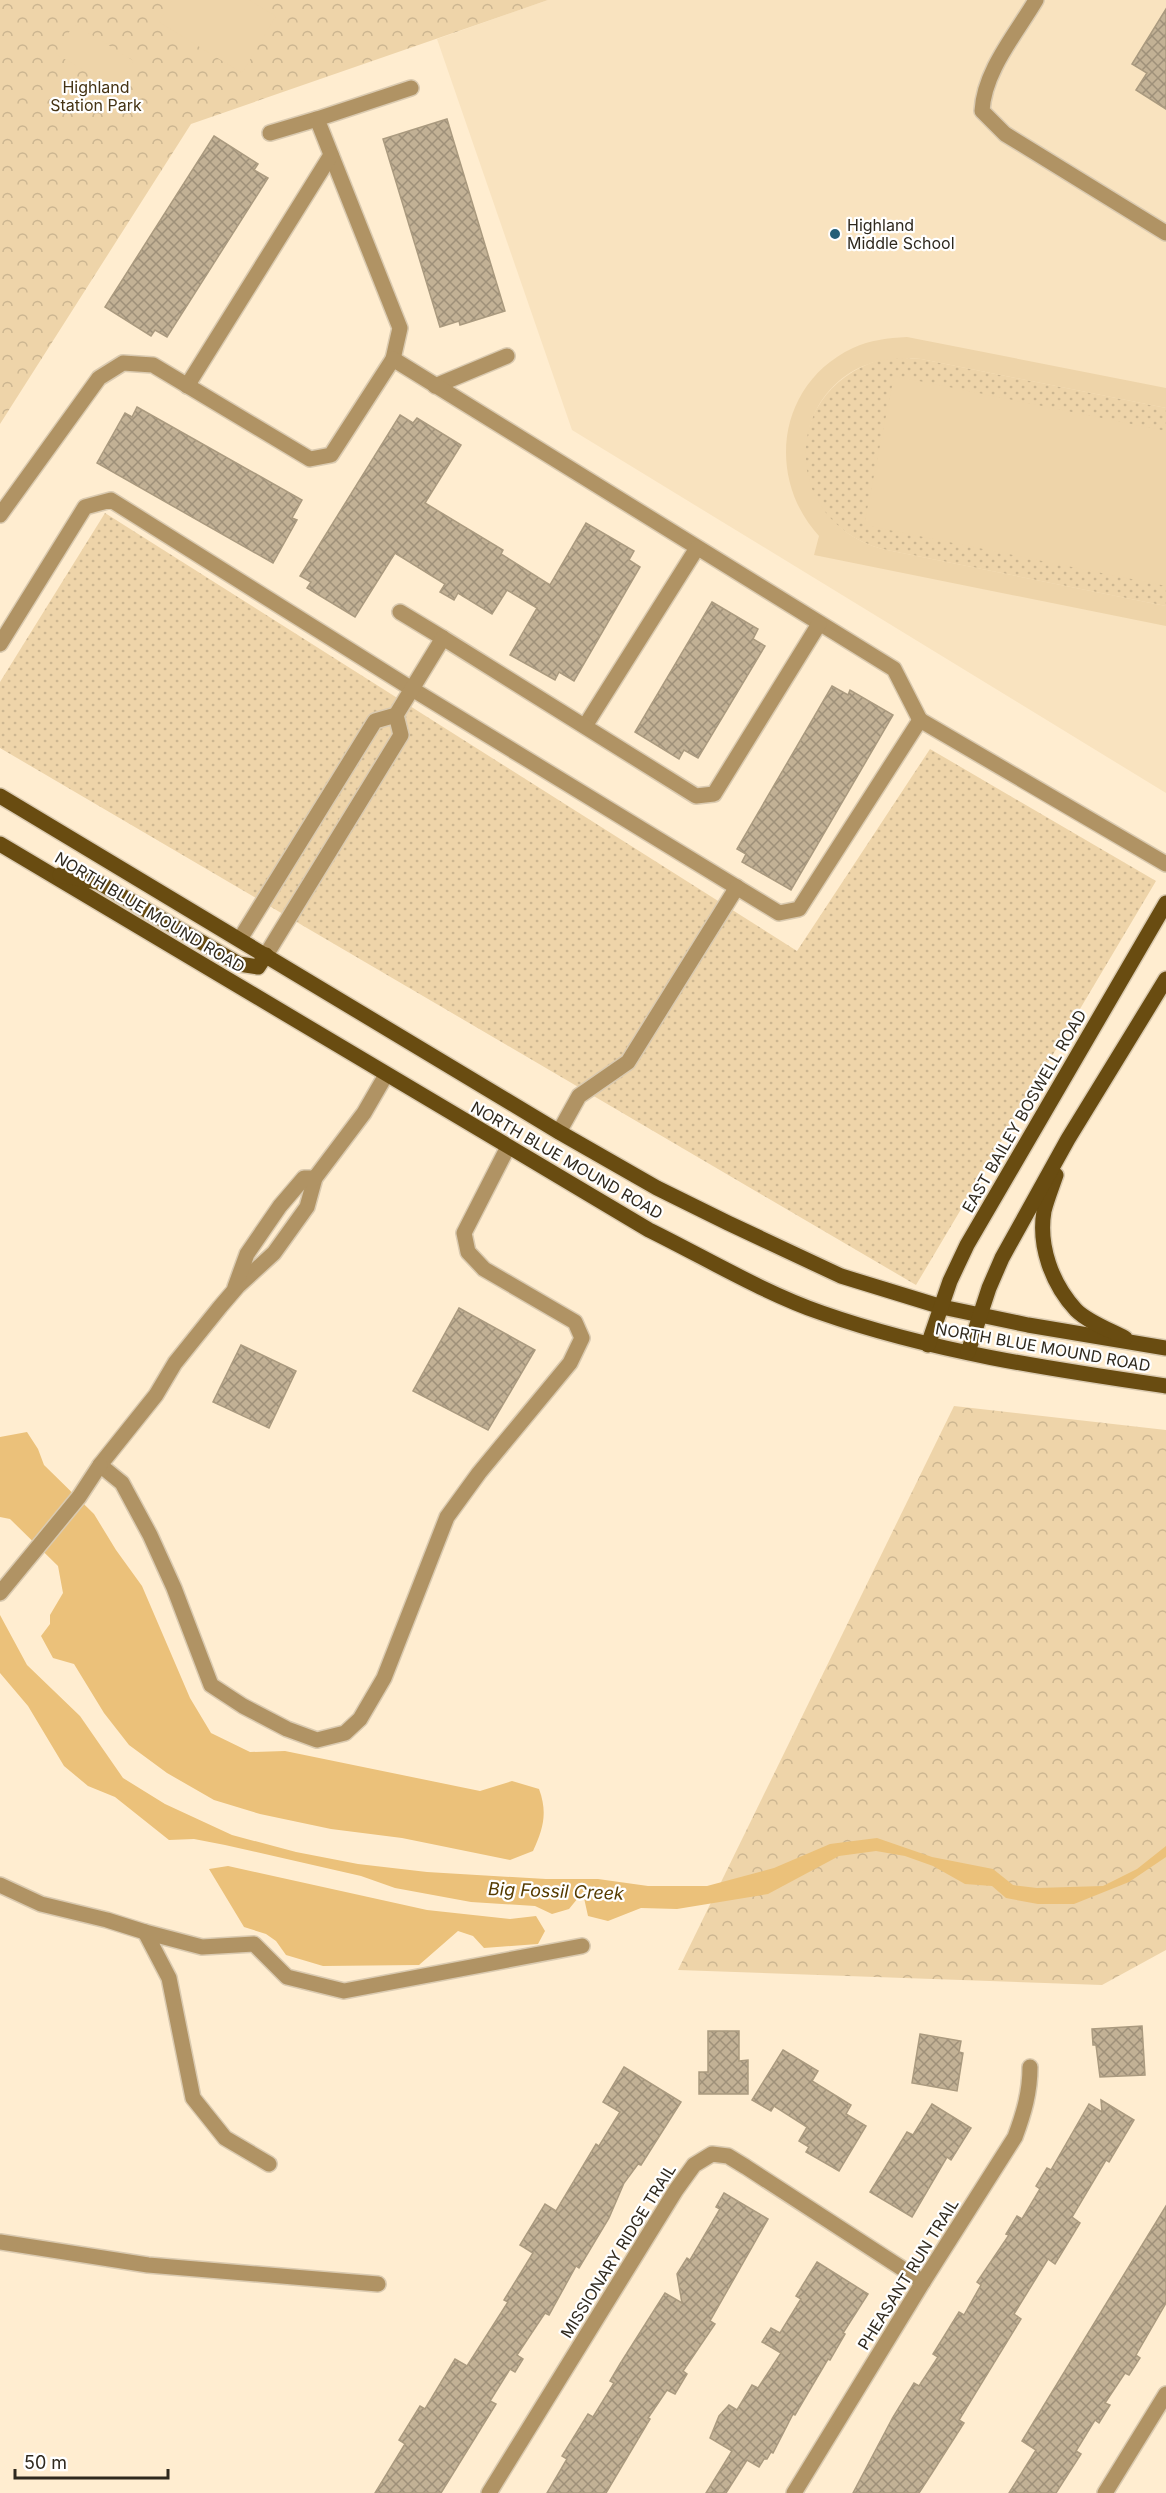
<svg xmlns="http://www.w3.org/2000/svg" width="1166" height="2493" font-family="Inter,sans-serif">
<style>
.built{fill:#f9e3bf}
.grass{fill:url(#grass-dots)}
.park{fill:url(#park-crowns)}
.pitch{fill:#eed4a9}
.water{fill:#ebc17a}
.building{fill:url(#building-cross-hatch);stroke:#aa9a7f;stroke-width:1.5}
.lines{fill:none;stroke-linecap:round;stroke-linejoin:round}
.minor-casing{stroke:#dacab0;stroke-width:18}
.major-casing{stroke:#dacab0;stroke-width:18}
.minor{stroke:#b09364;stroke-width:15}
.major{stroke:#694c11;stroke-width:15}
.poi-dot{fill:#245e77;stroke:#fff;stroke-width:2}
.labels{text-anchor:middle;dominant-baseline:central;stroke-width:4.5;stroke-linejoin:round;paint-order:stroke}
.park-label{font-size:16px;fill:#453314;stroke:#fff}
.poi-label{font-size:16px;fill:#2f291e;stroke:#fff;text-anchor:start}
.street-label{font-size:16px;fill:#2f291e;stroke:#fff}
.water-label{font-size:18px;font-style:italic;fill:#563b00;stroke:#fff}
</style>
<defs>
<pattern id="grass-dots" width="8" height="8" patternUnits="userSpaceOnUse" patternTransform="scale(1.5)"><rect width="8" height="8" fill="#eed4a9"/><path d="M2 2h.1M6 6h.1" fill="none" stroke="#ccb691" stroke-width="1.8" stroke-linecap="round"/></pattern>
<pattern id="park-crowns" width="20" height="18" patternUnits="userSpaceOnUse" patternTransform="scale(1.5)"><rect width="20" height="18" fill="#eed4a9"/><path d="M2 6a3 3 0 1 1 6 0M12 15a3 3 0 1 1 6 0" fill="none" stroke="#ccb691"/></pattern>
<pattern id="building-cross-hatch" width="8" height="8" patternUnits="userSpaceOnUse" patternTransform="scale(1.5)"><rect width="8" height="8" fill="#c2b195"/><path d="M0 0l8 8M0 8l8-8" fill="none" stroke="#9e9079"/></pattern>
</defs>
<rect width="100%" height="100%" fill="#ffedd0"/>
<polygon class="built" points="548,0 1166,0 1166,793 572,430 437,39"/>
<g class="grass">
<path d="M890 357 921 359 1166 408V606L882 549C774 518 781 382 890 357Z"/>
<polygon points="105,513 797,951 930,749 1156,881 916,1285 0,748 0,682"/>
</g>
<g class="park">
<polygon points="0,0 548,0 191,124 0,424"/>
<polygon points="954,1406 1166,1430 1166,1950 1102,1985 678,1970"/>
</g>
<g class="pitch">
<polygon points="172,0 249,0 276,16 242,73 159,22"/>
<polygon points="74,24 134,61 117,90 56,54"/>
<path d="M907 337 1166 388V408L921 359C794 343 759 513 882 549L1166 606V626L814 555 819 536C765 477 778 383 853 348 870 340 888 338 907 337Z"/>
<polygon points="894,376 1166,431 1166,586 864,525"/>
</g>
<g class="water">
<path d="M27 1432 38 1449 44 1465 94 1514 116 1550 142 1586 190 1698 211 1733 250 1752 285 1751 480 1791 512 1781 539 1789C548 1813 543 1829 533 1851L510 1860 402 1838 331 1829 260 1814 214 1800 167 1773 129 1745 104 1713 74 1664 53 1658 41 1636 50 1624V1615L63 1593 58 1566 10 1519 0 1517V1437Z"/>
<polygon points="0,1615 27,1665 80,1716 123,1778 165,1804 232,1835 296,1852 358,1864 427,1872 546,1879 598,1879 648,1886 707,1886 774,1868 830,1844 877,1838 932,1857 993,1869 1013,1885 1037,1888 1103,1886 1137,1869 1166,1846 1166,1857 1129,1882 1074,1904 1038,1904 1006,1898 992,1886 965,1884 933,1866 905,1856 876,1851 839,1856 768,1894 677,1909 641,1908 608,1921 588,1916 584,1898 578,1898 569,1909 552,1914 535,1906 471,1902 395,1888 361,1876 225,1845 194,1839 169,1840 115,1797 88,1786 64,1766 28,1706 0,1673"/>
<polygon points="228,1866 427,1910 510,1919 536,1916 545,1931 538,1944 484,1948 473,1936 458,1931 419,1965 323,1966 286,1955 276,1941 266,1934 244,1927 209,1869"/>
</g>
<g class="building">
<polygon points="1166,9 1166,109 1136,90 1147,73 1132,64"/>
<polygon points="447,119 505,311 460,325 459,321 440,327 383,139"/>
<polygon points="214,136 258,164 254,170 268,178 167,337 155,330 151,336 105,307"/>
<polygon points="137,407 302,500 292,518 297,520 273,563 97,463 125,413 132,417"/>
<polygon points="400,415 413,423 417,418 461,445 425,503 503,550 501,554 550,585 586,523 634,551 629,560 640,567 574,681 559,672 555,680 510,655 537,608 507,590 492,614 458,593 454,600 440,592 445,584 395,553 355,617 307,588 311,582 300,576"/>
<polygon points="712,602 758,629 753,639 765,646 698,758 684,750 679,759 635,732"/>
<polygon points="832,686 848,695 850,690 893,715 791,890 742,862 746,854 737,849"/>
<polygon points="459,1308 535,1350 488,1430 413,1391"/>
<polygon points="241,1345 296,1371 269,1428 213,1402"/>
<polygon points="1142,2026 1145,2075 1100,2077 1096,2045 1093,2045 1092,2029"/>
<polygon points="708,2031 739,2031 739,2061 748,2060 748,2094 699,2094 699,2072 708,2072"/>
<polygon points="920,2034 961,2041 959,2052 963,2053 957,2091 912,2083"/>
<polygon points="783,2050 818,2071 812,2081 851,2105 846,2114 866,2126 839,2171 806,2152 809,2147 799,2141 807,2127 774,2106 771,2111 752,2100"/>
<polygon points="624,2067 681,2102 641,2165 638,2164 624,2183 609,2218 579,2268 576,2266 549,2315 545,2313 517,2355 523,2359 515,2372 510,2369 490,2401 496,2404 441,2493 375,2493 405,2444 399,2440 420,2406 425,2409 455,2359 467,2366 508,2302 504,2300 533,2253 520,2245 545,2204 556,2211 596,2144 599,2146 620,2112 603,2102"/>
<polygon points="1101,2100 1134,2120 1109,2162 1106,2160 1072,2217 1080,2223 1055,2264 1048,2259 1014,2314 1021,2319 959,2420 964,2423 932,2473 919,2493 853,2493 893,2417 914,2383 919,2386 938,2357 933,2354 948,2330 959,2312 964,2315 981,2285 977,2282 1009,2235 1006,2234 1017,2216 1022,2219 1040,2189 1036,2186 1047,2168 1051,2170 1089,2104 1102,2112"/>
<polygon points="932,2104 971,2128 951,2160 947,2157 912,2217 870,2192 907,2132 913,2135"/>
<polygon points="724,2193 768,2219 710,2321 715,2324 683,2371 687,2374 675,2394 667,2390 648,2418 650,2419 606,2493 547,2493 567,2459 562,2456 588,2414 593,2417 614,2383 610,2381 620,2364 665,2293 682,2303 677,2274 687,2258 690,2260 720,2209 716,2207"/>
<polygon points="1166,2206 1166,2303 1136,2355 1140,2358 1129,2375 1125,2373 1105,2403 1110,2405 1099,2423 1095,2420 1076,2451 1081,2454 1056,2493 1009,2493 1036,2450 1022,2441"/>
<polygon points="817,2262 868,2294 843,2333 845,2334 830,2360 828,2359 795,2415 793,2414 773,2453 771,2452 767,2459 764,2459 759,2467 747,2460 726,2493 706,2493 732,2451 710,2438 719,2416 729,2405 737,2410 752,2385 758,2388 781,2353 762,2342 771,2328 780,2333 801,2299 796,2296"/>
</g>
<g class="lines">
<g class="minor-casing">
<g id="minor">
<path d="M1036 0C1016 34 984 71 982 111L1005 134 1166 233"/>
<polyline points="270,133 317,119"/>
<polyline points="393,359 400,328 317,119 411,88"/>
<polyline points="187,386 331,155"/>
<polyline points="435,386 507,356"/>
<polyline points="0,515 99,378 123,363 153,365 310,459 331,455 393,359 894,669 920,720"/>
<polyline points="400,612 443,638"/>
<polyline points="0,644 85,507 111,500 412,689 779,913 799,909 920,720 1166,864"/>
<polyline points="585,726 697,548"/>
<polyline points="240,939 375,721 396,715 443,638 696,796 714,794 819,624"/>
<polyline points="266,955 401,735 396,715"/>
<polyline points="386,1075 364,1113 315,1178 307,1207 274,1253 238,1286 220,1307 175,1363 156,1395 100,1465 122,1483 150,1535 174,1588 211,1685 243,1706 287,1729 317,1740 345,1733 360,1719 384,1678 447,1517 479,1473 570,1363 582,1338 575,1322 484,1269 468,1252 464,1233 508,1147"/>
<polyline points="559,1132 579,1096 628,1062 737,887"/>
<polyline points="235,1287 247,1254 280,1206 304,1178 315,1178"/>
<polyline points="0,1593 79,1497 100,1465"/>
<polyline points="0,1885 41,1904 107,1920 145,1932"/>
<polyline points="269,2164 225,2138 193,2098 169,1978 145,1932 202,1947 254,1944 287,1977 344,1991 582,1946"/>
<polyline points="0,2242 148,2265 378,2284"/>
<polyline points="489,2493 676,2190 694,2165 712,2154 728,2156 746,2167 923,2282"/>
<path d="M794 2493 923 2282 1015 2137C1024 2113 1030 2092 1030 2067"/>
<polyline points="1105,2493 1166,2394"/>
</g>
</g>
<g class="major-casing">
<g id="major">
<polyline points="0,796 559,1132 657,1188 728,1223 841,1276 942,1307 1028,1325 1166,1348"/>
<path d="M0 844 649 1230C704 1257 764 1293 822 1313 933 1352 1050 1369 1166 1386"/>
<polyline points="60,875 98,882 239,964 258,967 266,955"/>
<path d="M1056 1175C1052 1187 1047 1199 1044 1211 1038 1246 1052 1284 1076 1310 1088 1322 1110 1330 1125 1338"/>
<polyline points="928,1345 950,1281 967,1245 1166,903"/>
<polyline points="968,1352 989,1288 1002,1258 1068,1139 1166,979"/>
</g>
</g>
<use href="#minor" class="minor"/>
<use href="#major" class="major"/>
</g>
<circle class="poi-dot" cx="835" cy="234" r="6"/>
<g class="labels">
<g class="park-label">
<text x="96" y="87">Highland<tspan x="96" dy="18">Station Park</tspan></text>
</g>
<g class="poi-label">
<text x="847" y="225">Highland<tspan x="847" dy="18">Middle School</tspan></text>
</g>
<g class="street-label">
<text transform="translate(150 912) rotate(31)">NORTH BLUE MOUND ROAD</text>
<text transform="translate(1024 1111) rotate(-60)">EAST BAILEY BOSWELL ROAD</text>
<text transform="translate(567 1160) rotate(30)">NORTH BLUE MOUND ROAD</text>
<text transform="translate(1043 1347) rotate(10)">NORTH BLUE MOUND ROAD</text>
<text transform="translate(618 2251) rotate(-58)">MISSIONARY RIDGE TRAIL</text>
<text transform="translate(908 2274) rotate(-58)">PHEASANT RUN TRAIL</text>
</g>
<g class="water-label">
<text transform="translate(556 1891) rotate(2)">Big Fossil Creek</text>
</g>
</g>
<path d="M15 2469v9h153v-9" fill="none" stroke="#2f291e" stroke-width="3"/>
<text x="24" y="2469" font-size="18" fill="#2f291e" stroke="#ffffff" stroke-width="4.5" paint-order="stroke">50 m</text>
</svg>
